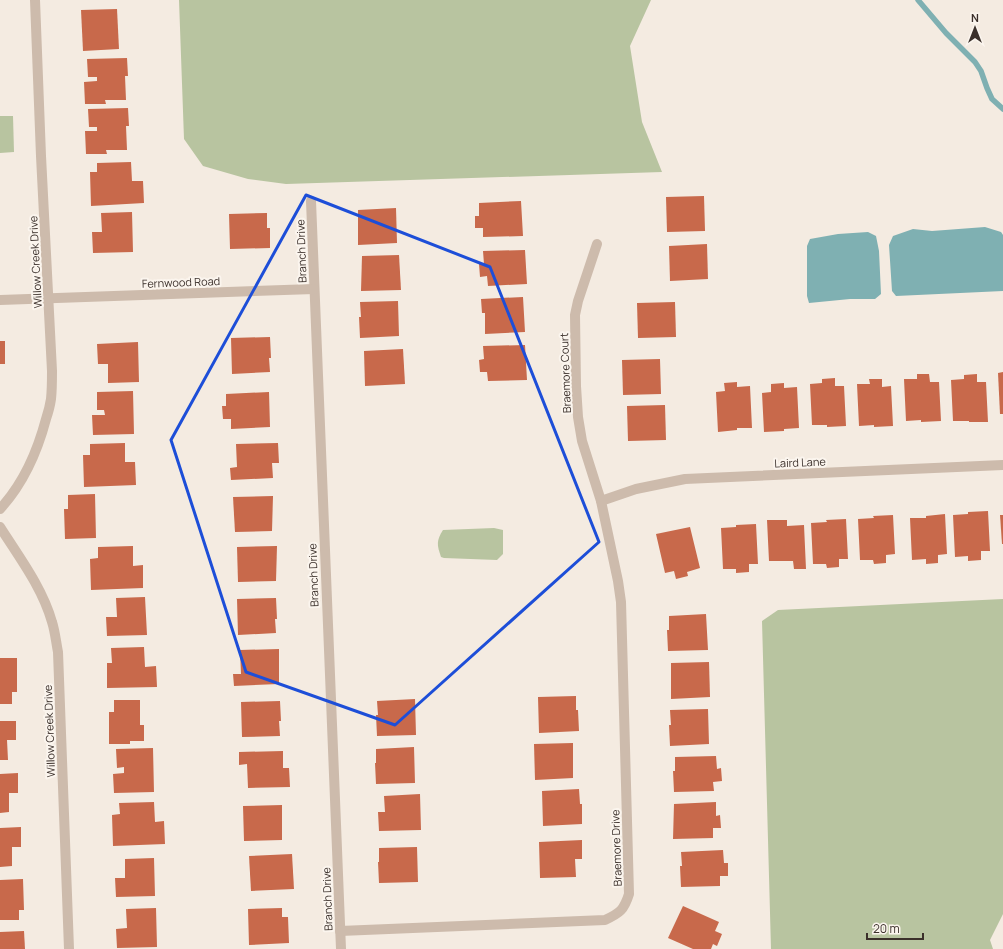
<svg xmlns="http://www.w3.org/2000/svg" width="1003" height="949" font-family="Manrope,sans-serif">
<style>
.green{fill:#b8c4a0}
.water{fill:#7fb0b2}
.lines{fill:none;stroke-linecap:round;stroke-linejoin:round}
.stream{stroke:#7fb0b2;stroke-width:5.5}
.building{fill:#c8694b}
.street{stroke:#cdbbac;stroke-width:10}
.marked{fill:none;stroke:#1d4ed8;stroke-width:3;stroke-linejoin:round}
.labels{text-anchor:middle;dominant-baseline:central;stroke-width:4;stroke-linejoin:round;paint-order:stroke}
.street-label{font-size:11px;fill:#3b302b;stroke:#fbf5ee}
</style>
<rect width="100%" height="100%" fill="#f4ebe1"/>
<g class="green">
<polygon points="179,0 651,0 630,46 642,122 662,172 286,184 248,179 203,166 184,139"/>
<polygon points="0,116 13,116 14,152 0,153"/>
<path d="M494 528 503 530V554L497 560 444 558 441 557C437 545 436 541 443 530Z"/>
<polygon points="1003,599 1003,914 990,940 993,949 771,949 762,621 778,610"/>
</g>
<g class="water">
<polygon points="985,227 1001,232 1003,235 1003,291 896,296 892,291 889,245 893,236 913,229 932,231"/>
<polygon points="868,232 876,236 879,251 881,294 875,299 850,299 809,303 807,296 807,246 810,239 838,234"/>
</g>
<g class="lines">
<polyline class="stream" points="918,0 946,33 975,62 981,71 987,88 992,99 1003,109"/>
</g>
<g class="building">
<polygon points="117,9 119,49 83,51 81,10"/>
<polygon points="127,58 128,76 125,76 126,100 105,100 106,104 85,104 84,82 97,81 97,77 88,77 87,59"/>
<polygon points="128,108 129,126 126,126 127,150 106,150 107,154 86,154 85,131 97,131 97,127 89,127 88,109"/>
<polygon points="131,162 132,181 143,181 144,203 91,206 90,172 97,172 97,163"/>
<polygon points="704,196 705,231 667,232 666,197"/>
<polygon points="521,201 523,236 483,237 483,228 475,228 475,216 479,216 479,203"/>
<polygon points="396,208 397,243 358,245 358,210"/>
<polygon points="132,212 133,252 93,253 92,232 102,232 101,213"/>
<polygon points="267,213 267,228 270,228 270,248 230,249 229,214"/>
<polygon points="707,244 708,279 670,281 669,246"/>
<polygon points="525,250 527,284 488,286 487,276 480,277 479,264 484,264 483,251"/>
<polygon points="399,255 401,290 361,291 362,256"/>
<polygon points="523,297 525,332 485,334 485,313 482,313 481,299"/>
<polygon points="398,301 399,336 360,338 359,317 361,317 360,302"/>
<polygon points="675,302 676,337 638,338 637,303"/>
<polygon points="270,337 271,358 269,358 270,372 232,374 231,338"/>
<rect x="0" y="341" width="5" height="23"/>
<polygon points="138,342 139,382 108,383 108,364 98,364 97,344"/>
<polygon points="525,345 527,380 488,381 487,372 480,372 479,360 484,359 483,346"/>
<polygon points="403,349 405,384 365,386 364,351"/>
<polygon points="660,359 661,394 623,395 622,360"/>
<polygon points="1003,372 1003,414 1000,414 998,373"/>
<polygon points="917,374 929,374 930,382 939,382 941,421 921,422 921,420 906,421 904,379 917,379"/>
<polygon points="977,374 977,382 986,382 988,422 969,422 969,421 953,421 951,380 964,379 964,375"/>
<polygon points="835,378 835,386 844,386 846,426 827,427 827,425 812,425 810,384 822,383 822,379"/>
<polygon points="869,379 882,379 882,387 891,386 893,426 874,427 874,425 859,426 857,384 870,384"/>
<polygon points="737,382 737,387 750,386 752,428 737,428 737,430 718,432 716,392 725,391 724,383"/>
<polygon points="784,383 784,388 797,387 799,428 784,429 784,431 764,432 762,393 771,392 771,384"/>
<polygon points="133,391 134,434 93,435 92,415 105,415 104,410 97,410 97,392"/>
<polygon points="269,392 270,427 231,429 231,419 223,419 222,406 226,406 226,394"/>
<polygon points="665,405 666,440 628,441 627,406"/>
<polygon points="125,443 125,462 135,462 136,485 84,487 83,455 90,455 90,444"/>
<polygon points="278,443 279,463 272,463 273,478 231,480 230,468 237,467 236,444"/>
<polygon points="95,494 96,538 65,539 64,509 68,509 68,495"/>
<polygon points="273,496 272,531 235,532 233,497"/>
<polygon points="988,511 990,551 981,551 981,560 968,561 968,556 955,557 953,515 968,514 968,512"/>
<polygon points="945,514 947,554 938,555 938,563 926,564 926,559 912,560 910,518 926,518 926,516"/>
<polygon points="893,515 895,554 886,555 886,563 874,564 873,560 860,560 858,519 874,518 873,516"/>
<polygon points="1000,515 1003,515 1003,544 1002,544"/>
<polygon points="846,519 848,559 839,559 839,567 827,568 826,564 813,564 811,523 827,522 826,520"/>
<polygon points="767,520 787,520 787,526 804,525 806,569 794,569 793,561 769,561"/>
<polygon points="756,524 758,564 749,564 749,572 736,573 736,569 723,569 721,528 736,527 736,525"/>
<polygon points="690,527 700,568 687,572 688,576 676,579 674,571 665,573 656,534"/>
<polygon points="133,546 133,566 143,565 143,588 91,590 90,559 98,558 98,547"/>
<polygon points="277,546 276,581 238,582 237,547"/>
<polygon points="145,597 147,635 107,636 106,617 117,617 116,598"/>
<polygon points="276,598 277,619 275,619 276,633 238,635 237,599"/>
<polygon points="706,614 708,650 668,651 667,630 669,630 669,616"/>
<polygon points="144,647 145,667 156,666 157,687 107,688 107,663 112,663 111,648"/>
<polygon points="279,649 279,684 234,686 233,674 241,674 240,650"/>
<polygon points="0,658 17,658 17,692 12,692 12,704 0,704"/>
<polygon points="709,662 710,697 671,699 671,663"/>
<polygon points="576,696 576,710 578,710 579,731 539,733 538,697"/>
<polygon points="415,699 416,735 377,736 376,715 378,715 377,701"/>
<polygon points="114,700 140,700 140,725 144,725 144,741 130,741 130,744 109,744 109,712 114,712"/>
<polygon points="280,701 281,721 279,721 280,736 242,737 241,702"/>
<polygon points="708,709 709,744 670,746 669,725 671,725 670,710"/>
<polygon points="0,721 16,721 16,740 7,740 8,760 0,760"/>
<polygon points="573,743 573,778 535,780 534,744"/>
<polygon points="414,747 415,783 376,784 375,763 376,763 376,749"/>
<polygon points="153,748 154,792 114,793 113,774 124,773 124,767 117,768 116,749"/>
<polygon points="283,751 283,768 289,768 290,787 248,788 247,764 239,765 239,752"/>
<polygon points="716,756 717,769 721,768 722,781 713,782 714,791 674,792 673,771 675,771 675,757"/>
<polygon points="18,773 18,793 9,793 9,812 0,813 0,774"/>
<polygon points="579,789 580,804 582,804 582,824 543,826 542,791"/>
<polygon points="420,794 421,830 379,831 378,812 385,812 384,796"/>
<polygon points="154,802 155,822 164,821 165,844 113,846 112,815 120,814 119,803"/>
<polygon points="716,802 716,816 720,815 721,828 713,828 713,838 673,839 674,804"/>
<polygon points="282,805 282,840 244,841 243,806"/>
<polygon points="21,827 21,847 12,847 12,866 0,867 0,828"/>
<polygon points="582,840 582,859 575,859 576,877 540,878 539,842"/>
<polygon points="417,847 418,882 379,883 378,862 379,862 379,848"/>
<polygon points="723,850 724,863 728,863 728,876 720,876 720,886 681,887 680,866 682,866 681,852"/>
<polygon points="292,854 294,889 251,891 249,856"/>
<polygon points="154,858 155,896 116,897 115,878 125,878 125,859"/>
<polygon points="23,879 24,910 19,910 19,920 0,920 0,880"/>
<polygon points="683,906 719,922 715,931 722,934 717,946 713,944 711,949 693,949 668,938"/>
<polygon points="156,908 157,947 117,948 116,929 127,928 126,909"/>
<polygon points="282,908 282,917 288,917 289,943 249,945 248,909"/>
<polygon points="24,931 25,949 0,949 0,932"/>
</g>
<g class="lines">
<g class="street">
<polyline points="311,201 341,949"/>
<polyline points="0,300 314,289"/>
<polyline points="601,501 636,489 685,479 1003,465"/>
<path d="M0 509C24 483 37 453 46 419 48 413 50 406 51 399 52 390 52 380 52 371L41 156 35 0"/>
<path d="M0 527C19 557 42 587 52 622 55 631 56 642 58 652L69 949"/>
<path d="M340 931 605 920C620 913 624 910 629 894L621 602 618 581 601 501 582 441 578 417 576 386 575 315 578 301 597 244"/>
</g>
</g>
<path class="marked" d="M306 195 490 267 599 542 395 725 246 672 171 440Z"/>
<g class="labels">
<g class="street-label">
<text transform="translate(301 251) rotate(-92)">Branch Drive</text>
<text transform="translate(35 262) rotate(-93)">Willow Creek Drive</text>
<text transform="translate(181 282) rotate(-2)">Fernwood Road</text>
<text transform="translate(565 373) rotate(-92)">Braemore Court</text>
<text transform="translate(800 462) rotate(-2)">Laird Lane</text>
<text transform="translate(313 575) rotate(-92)">Branch Drive</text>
<text transform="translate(49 731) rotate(-92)">Willow Creek Drive</text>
<text transform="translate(616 848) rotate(-92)">Braemore Drive</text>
<text transform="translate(327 899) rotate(-92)">Branch Drive</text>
</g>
</g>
<g transform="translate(975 28)" stroke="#fbf5ee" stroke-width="3" paint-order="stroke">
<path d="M0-3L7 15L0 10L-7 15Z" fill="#3b302b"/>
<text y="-6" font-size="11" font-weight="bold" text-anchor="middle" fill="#3b302b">N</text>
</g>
<path d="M867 933v6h56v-6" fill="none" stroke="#3b302b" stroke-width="2"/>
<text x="873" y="933" font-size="12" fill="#3b302b" stroke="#fbf5ee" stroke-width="3" paint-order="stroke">20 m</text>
</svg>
